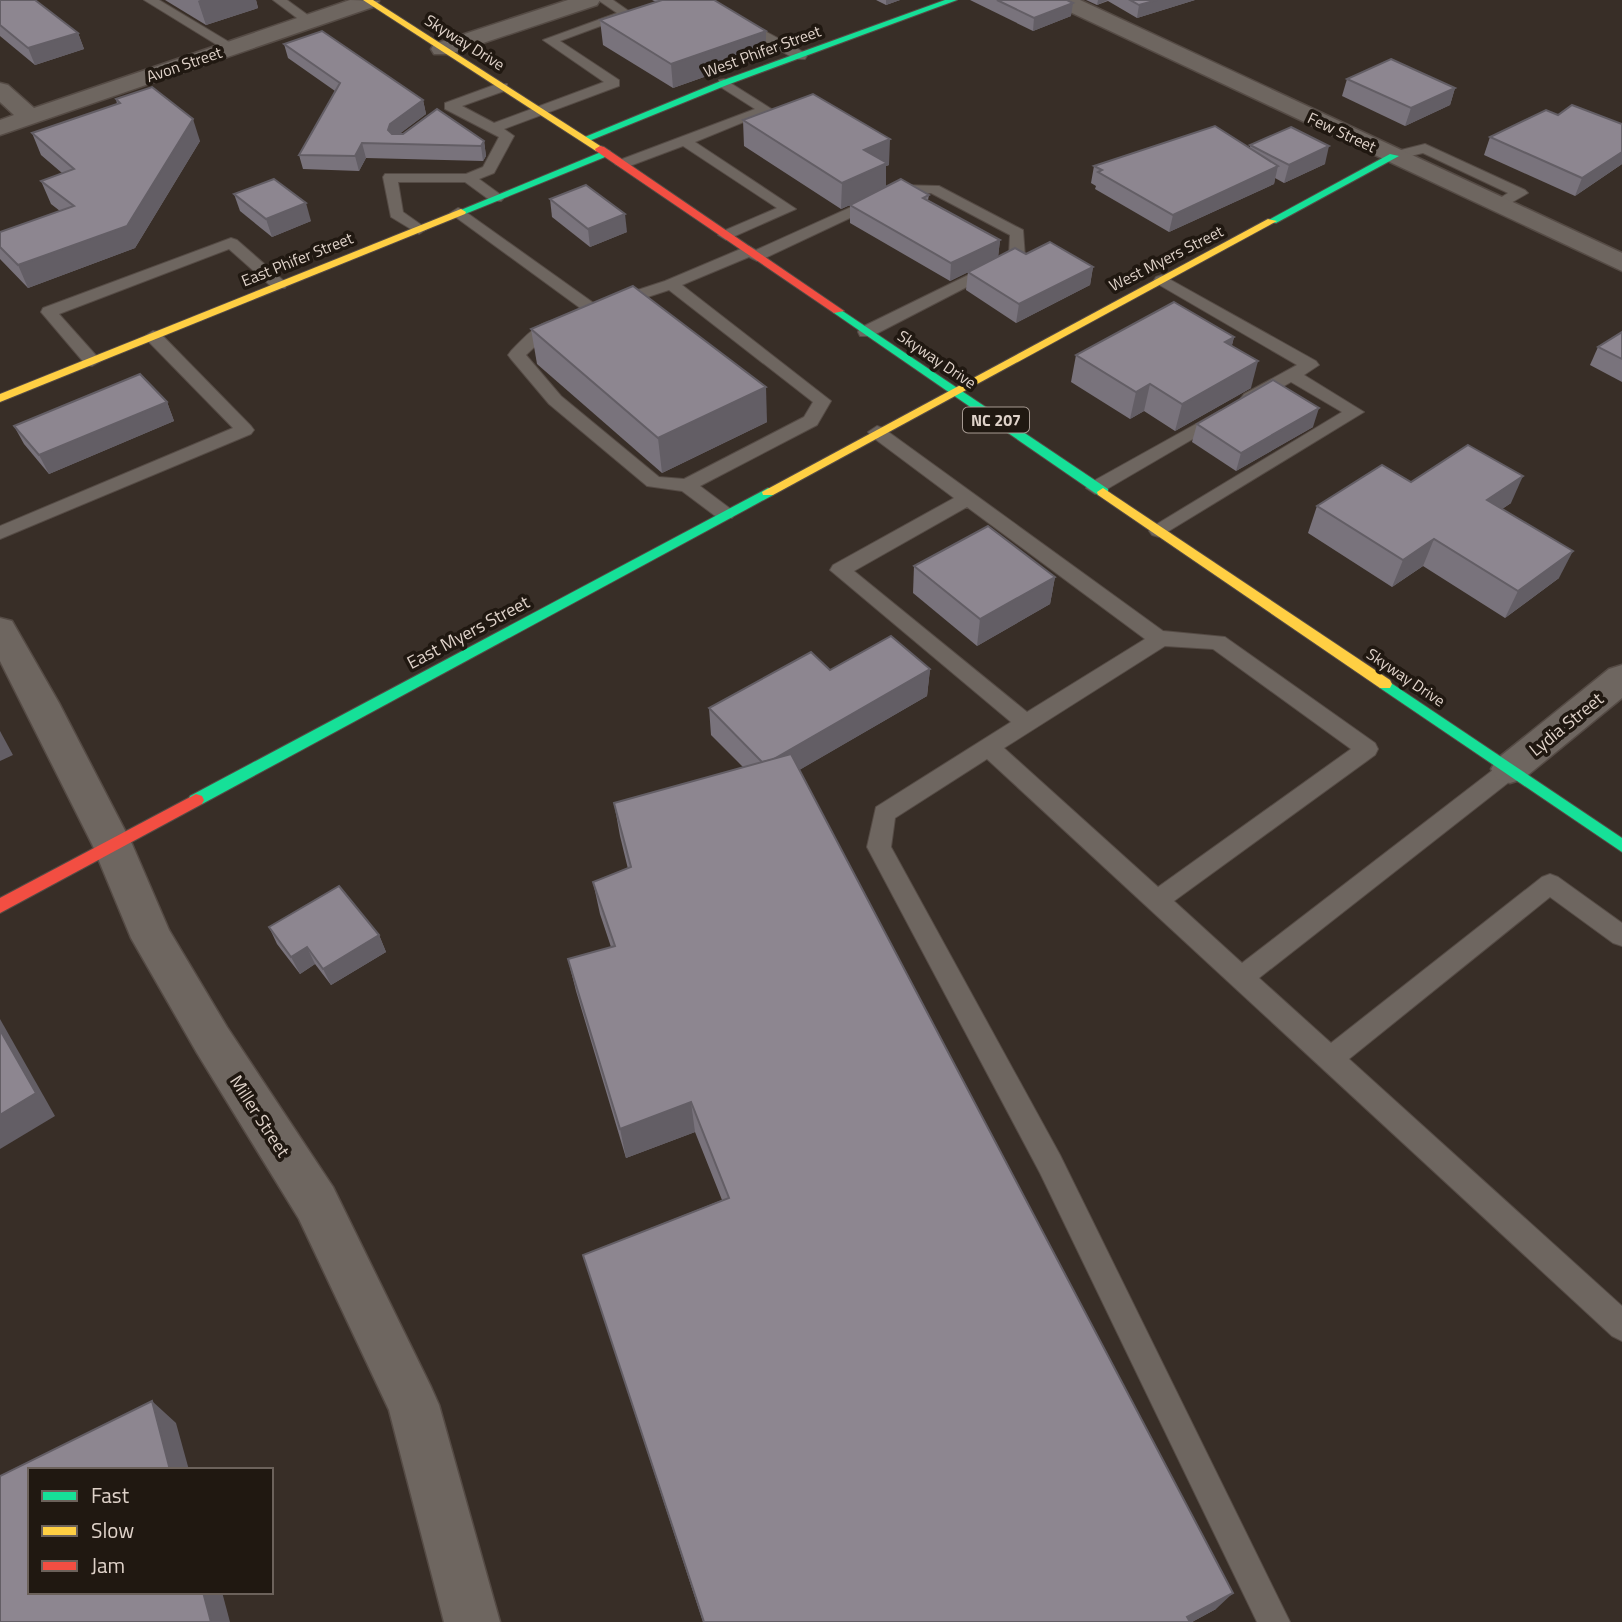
<svg xmlns="http://www.w3.org/2000/svg" width="1622" height="1622" font-family="'Titillium Web',sans-serif">
<style>
.lines{fill:none;stroke-linecap:round;stroke-linejoin:round}
.lane-casing{stroke:#554b45;stroke-width:2}
.street-casing{stroke:#554b45;stroke-width:3}
.fast-casing{stroke:#554b45;stroke-width:2}
.slow-casing{stroke:#554b45;stroke-width:2}
.jam-casing{stroke:#554b45;stroke-width:2}
.lane{fill:#6e6660;fill-rule:evenodd}
.street{fill:#6e6660;fill-rule:evenodd}
.fast{fill:#16e098;fill-rule:evenodd}
.slow{fill:#ffcf43;fill-rule:evenodd}
.jam{fill:#f24e42;fill-rule:evenodd}
.wall{fill:#79737c}
.shaded-wall{fill:#635e65}
.building{fill:#8d8690;stroke:#635e65;stroke-width:2}
.labels{text-anchor:middle;dominant-baseline:central;stroke-width:7;stroke-linejoin:round;paint-order:stroke}
.far-street-label{font-size:16px;fill:#dfd2c9;stroke:#201811}
.shield{fill:#201811;stroke:#a69a92;stroke-width:2}
.shield-label{font-size:16px;font-weight:bold;fill:#dfd2c9}
.street-label{font-size:18px;fill:#dfd2c9;stroke:#201811}
</style>
<rect width="100%" height="100%" fill="#382e27"/>
<g class="lines">
<g class="lane-casing">
<g id="lane">
<polygon points="144,0 159,0 239,48 237,51 227,51"/>
<polygon points="273,0 287,0 316,21 310,25 305,24"/>
<polygon points="598,0 613,0 633,14 560,41 619,80 619,86 504,129 514,136 494,173 479,179 501,195 504,198 501,201 491,201 465,182 398,182 403,212 427,229 419,234 391,217 383,177 385,174 466,174 483,167 499,137 445,109 445,103 497,84 507,84 507,90 462,106 494,123 604,82 543,40 617,13"/>
<polygon points="739,17 805,53 807,56 805,59 795,59 734,24 734,18"/>
<polygon points="724,79 773,110 695,142 796,209 726,240 718,235 721,232 777,208 683,146 627,167 622,168 615,164 617,161 755,109 719,86 719,80"/>
<polygon points="1425,144 1525,190 1528,193 1502,208 1492,208 1489,205 1508,193 1423,153 1394,160 1387,156 1389,153"/>
<path d="M900 185 939 186 1023 230 1025 257 872 336H860L858 332 860 328 1009 255 1010 235 931 193H903L763 259 757 261 749 257 682 285 831 401 817 425 700 486 732 510 735 514 732 518H718L682 491 647 486 549 404 511 359 508 355 511 351C524 338 542 316 563 321L565 325 546 336 526 355 561 396 659 477 684 479 804 417 813 402 669 290 599 313H587L450 213 458 208 463 210 595 304 665 281 743 248 749 246 756 250Z"/>
<polygon points="231,238 237,240 285,282 287,285 285,288 273,288 229,249 59,314 101,361 92,366 86,365 41,312 43,308"/>
<polygon points="1162,275 1316,361 1319,365 1304,375 1364,412 1159,537 1152,535 1149,531 1152,527 1342,412 1291,382 1256,402 1244,402 1241,398 1244,394 1297,365 1156,283 1154,280 1156,277"/>
<polygon points="153,331 159,332 251,426 254,430 251,434 0,539 0,526 233,428 147,340 145,336"/>
<polygon points="1221,410 1230,415 1227,419 1102,492 1095,494 1086,488 1088,484"/>
<path d="M877 426 883 428 1163 631 1225 637 1375 743 1378 749 1375 755 1174 901 1242 963 1502 763 1510 761 1518 763 1521 769 1518 775 1259 978 1331 1043 1542 877 1550 874 1558 877 1622 923V946L1613 943 1550 897 1349 1059 1622 1306V1341L1612 1336 987 759 895 818 891 847 1060 1155 1290 1622H1257L1040 1173 867 847 876 807 1011 722 830 570 833 565 954 498 871 436 868 432ZM967 507 1145 639 1027 712 854 571ZM1165 646 1213 649 1351 749 1158 887 1004 748Z"/>
</g>
</g>
<g class="street-casing">
<g id="street">
<polygon points="350,0 379,1 376,6 0,135 0,120 14,115 0,102 0,83 8,85 34,108"/>
<polygon points="568,0 600,0 597,5 450,54 434,54 431,49 434,44"/>
<polygon points="1052,0 1080,0 1622,253 1622,271 1055,5"/>
<polygon points="0,618 12,621 59,703 132,844 169,930 227,1027 333,1187 431,1387 439,1405 500,1622 444,1622 389,1410 299,1219 197,1053 131,938 92,844 0,661"/>
<polygon points="1622,665 1622,698 1523,779 1510,783 1497,779 1491,769 1497,759 1609,669"/>
</g>
</g>
<g class="fast-casing">
<g id="fast">
<polygon points="945,0 957,0 727,85 589,141 580,139 721,81"/>
<polygon points="606,150 610,151 610,155 465,214 456,212"/>
<polygon points="1390,154 1399,156 1276,223 1267,221"/>
<polygon points="838,308 1108,489 1108,495 1098,495 834,313 832,311"/>
<polygon points="768,488 773,489 773,495 202,804 190,804 188,800 190,796"/>
<polygon points="1385,679 1622,838 1622,852 1380,688 1378,684"/>
</g>
</g>
<g class="slow-casing">
<g id="slow">
<polygon points="363,0 373,0 605,149 596,151"/>
<polygon points="461,209 466,212 465,214 0,402 0,394"/>
<polygon points="1268,219 1277,221 773,495 763,495 762,492"/>
<polygon points="1103,488 1390,680 1392,684 1390,688 1380,688 1098,495 1097,492"/>
</g>
</g>
<g class="jam-casing">
<g id="jam">
<polygon points="600,146 604,147 844,311 834,313 596,151 595,149"/>
<polygon points="196,794 202,796 204,800 202,804 0,913 0,898"/>
</g>
</g>
<use href="#lane" class="lane"/>
<use href="#street" class="street"/>
<use href="#fast" class="fast"/>
<use href="#slow" class="slow"/>
<use href="#jam" class="jam"/>
</g>
<g class="wall">
<polygon points="0,0 78,33 84,49 35,65 0,36"/>
<polygon points="165,0 256,0 258,8 206,25"/>
<polygon points="652,0 714,0 766,31 766,55 673,88 603,45 600,20 656,2"/>
<polygon points="876,0 900,0 886,5"/>
<polygon points="970,0 1067,0 1071,16 1033,31"/>
<polygon points="1086,0 1195,0 1137,18 1108,1 1097,5"/>
<polygon points="284,44 423,100 426,114 399,134 484,141 486,156 483,161 366,158 359,171 303,169 299,155 335,91 288,58"/>
<polygon points="1347,79 1455,88 1450,105 1405,126 1342,96"/>
<polygon points="116,99 200,141 135,248 28,288 0,259 0,232 60,211 51,204 41,181 62,173 41,155 32,133 117,104"/>
<polygon points="1558,115 1622,124 1622,164 1575,196 1484,155 1490,137"/>
<polygon points="743,120 889,165 886,166 886,187 929,195 928,200 1000,240 998,257 1026,254 1093,267 1090,285 1016,323 966,290 968,272 950,281 850,223 850,205 859,201 841,209 744,146"/>
<polygon points="1250,145 1325,164 1284,183 1275,178 1274,184 1169,232 1095,189 1096,186 1091,183 1094,166 1250,148"/>
<polygon points="234,194 311,221 272,237 240,211"/>
<polygon points="550,199 627,232 590,247 552,217"/>
<polygon points="531,329 767,422 662,473 537,364"/>
<polygon points="1622,332 1622,382 1590,365 1598,347"/>
<polygon points="1234,337 1232,345 1251,388 1175,431 1144,411 1130,419 1071,382 1076,355"/>
<polygon points="167,402 174,421 49,474 24,444 14,426"/>
<polygon points="1197,424 1313,427 1236,471 1192,442"/>
<polygon points="1411,482 1511,503 1502,509 1559,578 1505,618 1423,566 1392,587 1308,533 1317,506"/>
<polygon points="914,566 1055,577 1050,604 977,646 913,593"/>
<polygon points="930,669 927,696 799,770 1216,1609 1192,1622 703,1622 583,1255 722,1200 695,1132 626,1158 576,991 568,959 611,947 600,914 593,882 628,869 620,836 614,803 743,767 711,735 709,708 830,670"/>
<polygon points="269,927 379,935 386,952 331,985 315,964 300,974 277,944"/>
</g>
<g class="shaded-wall">
<polygon points="200,0 256,0 258,8 206,25 198,1"/>
<polygon points="886,0 900,0 886,5"/>
<polygon points="1098,0 1108,0 1097,5"/>
<polygon points="1157,0 1195,0 1137,18 1139,5"/>
<polygon points="1073,3 1071,16 1033,31 1034,18"/>
<polygon points="766,31 766,55 673,88 671,64"/>
<polygon points="78,33 84,49 35,65 28,48"/>
<polygon points="1455,88 1450,105 1405,126 1411,108"/>
<polygon points="423,100 426,114 393,139 388,130 390,124"/>
<polygon points="193,119 200,141 135,248 28,288 18,265"/>
<polygon points="890,139 889,165 886,166 886,189 841,209 842,183 864,150"/>
<polygon points="484,141 486,156 483,161 481,146"/>
<polygon points="362,143 366,158 359,171 355,156"/>
<polygon points="1329,146 1325,164 1284,183 1289,165"/>
<polygon points="1622,152 1622,164 1575,196 1582,178"/>
<polygon points="1278,166 1274,184 1169,232 1173,215"/>
<polygon points="306,203 311,221 272,237 266,219"/>
<polygon points="625,214 627,232 590,247 588,229"/>
<polygon points="1000,240 998,258 950,281 951,263"/>
<polygon points="1093,267 1090,285 1016,323 1019,304"/>
<polygon points="1234,337 1227,364 1225,342"/>
<polygon points="1258,361 1251,388 1175,431 1182,404"/>
<polygon points="1150,384 1144,411 1130,419 1136,392"/>
<polygon points="766,387 767,422 662,473 658,438"/>
<polygon points="167,402 174,421 49,474 39,455"/>
<polygon points="1319,408 1313,427 1236,471 1241,453"/>
<polygon points="1523,476 1511,503 1475,527 1487,500"/>
<polygon points="1434,539 1423,566 1392,587 1403,560"/>
<polygon points="1573,551 1559,578 1505,618 1518,591"/>
<polygon points="1055,577 1050,604 977,646 980,619"/>
<polygon points="930,669 927,696 765,790 764,764"/>
<polygon points="0,731 13,755 0,761"/>
<polygon points="379,935 386,952 331,985 323,969"/>
<polygon points="307,947 315,964 300,974 291,957"/>
<polygon points="0,1019 55,1116 0,1149"/>
<polygon points="691,1102 695,1132 626,1158 620,1129"/>
<polygon points="152,1401 176,1423 189,1470 170,1470"/>
<polygon points="203,1592 222,1592 230,1622 211,1622"/>
<polygon points="1233,1593 1216,1609 1192,1622 1182,1622 1187,1617"/>
</g>
<g class="building">
<polygon points="0,0 35,0 78,33 28,48 0,25"/>
<polygon points="662,0 714,0 766,31 671,64 600,20"/>
<polygon points="997,0 1067,0 1073,3 1034,18"/>
<polygon points="1130,0 1157,0 1139,5"/>
<polygon points="322,31 423,100 390,124 388,130 392,134 403,134 437,109 484,141 481,146 362,143 355,156 299,155 340,83 284,44"/>
<polygon points="1391,59 1455,88 1411,108 1347,79"/>
<polygon points="152,87 193,119 127,226 18,265 0,247 0,232 74,206 41,181 74,169 32,133 120,103 116,99"/>
<polygon points="813,94 890,139 864,150 887,163 842,183 743,120"/>
<polygon points="1572,105 1622,124 1622,152 1582,178 1490,137 1546,110 1558,115"/>
<polygon points="1215,126 1278,166 1173,215 1098,172 1102,170 1094,166"/>
<polygon points="1291,127 1329,146 1289,165 1250,145"/>
<polygon points="274,179 306,203 266,219 234,194"/>
<polygon points="901,179 929,195 923,198 1000,240 951,263 850,205"/>
<polygon points="586,185 625,214 588,229 550,199"/>
<polygon points="1050,242 1093,267 1019,304 968,272 1015,248 1026,254"/>
<polygon points="633,286 766,387 658,438 531,329"/>
<polygon points="1174,302 1234,337 1225,342 1258,361 1182,404 1150,384 1136,392 1076,355"/>
<polygon points="1622,332 1622,359 1598,347"/>
<polygon points="140,374 167,402 39,455 14,426"/>
<polygon points="1273,380 1319,408 1241,453 1197,424"/>
<polygon points="1468,445 1523,476 1487,500 1573,551 1518,591 1434,539 1403,560 1317,506 1382,465 1411,482"/>
<polygon points="988,526 1055,577 980,619 914,566"/>
<polygon points="891,636 930,669 772,760 762,762 709,708 811,652 830,670"/>
<polygon points="791,754 1233,1593 1187,1617 1190,1622 704,1622 583,1255 729,1198 691,1102 620,1129 568,959 615,946 593,882 631,867 614,803"/>
<polygon points="339,886 379,935 323,969 307,947 291,957 269,927"/>
<polygon points="0,1030 36,1093 0,1115"/>
<polygon points="152,1401 170,1470 30,1470 30,1592 203,1592 211,1622 0,1622 0,1476"/>
</g>
<g class="labels">
<g class="far-street-label">
<text transform="translate(465 42) rotate(32)">Skyway Drive</text>
<text transform="translate(762 51) rotate(-20)">West Phifer Street</text>
<text transform="translate(184 64) rotate(-19)">Avon Street</text>
<text transform="translate(1342 132) rotate(25)">Few Street</text>
<text transform="translate(1166 258) rotate(-27)">West Myers Street</text>
<text transform="translate(297 259) rotate(-22)">East Phifer Street</text>
<text transform="translate(937 359) rotate(34)">Skyway Drive</text>
<text transform="translate(1406 677) rotate(34)">Skyway Drive</text>
</g>
<rect class="shield" x="963" y="407.5" width="66" height="25" rx="5"/>
<g class="shield-label">
<text x="996" y="420">NC 207</text>
</g>
<g class="street-label">
<text transform="translate(468 632) rotate(-28)">East Myers Street</text>
<text transform="translate(1566 724) rotate(-39)">Lydia Street</text>
<text transform="translate(260 1116) rotate(57)">Miller Street</text>
</g>
</g>
<rect x="28" y="1468" width="245" height="126" fill="#201811" stroke="#6c625b" stroke-width="2"/>
<rect x="42" y="1491" width="35" height="10" fill="#16e098" stroke="#6c625b" stroke-width="2"/>
<text x="91" y="1503" font-size="21" fill="#dfd2c9">Fast</text>
<rect x="42" y="1526" width="35" height="10" fill="#ffcf43" stroke="#6c625b" stroke-width="2"/>
<text x="91" y="1538" font-size="21" fill="#dfd2c9">Slow</text>
<rect x="42" y="1561" width="35" height="10" fill="#f24e42" stroke="#6c625b" stroke-width="2"/>
<text x="91" y="1573" font-size="21" fill="#dfd2c9">Jam</text>
</svg>
